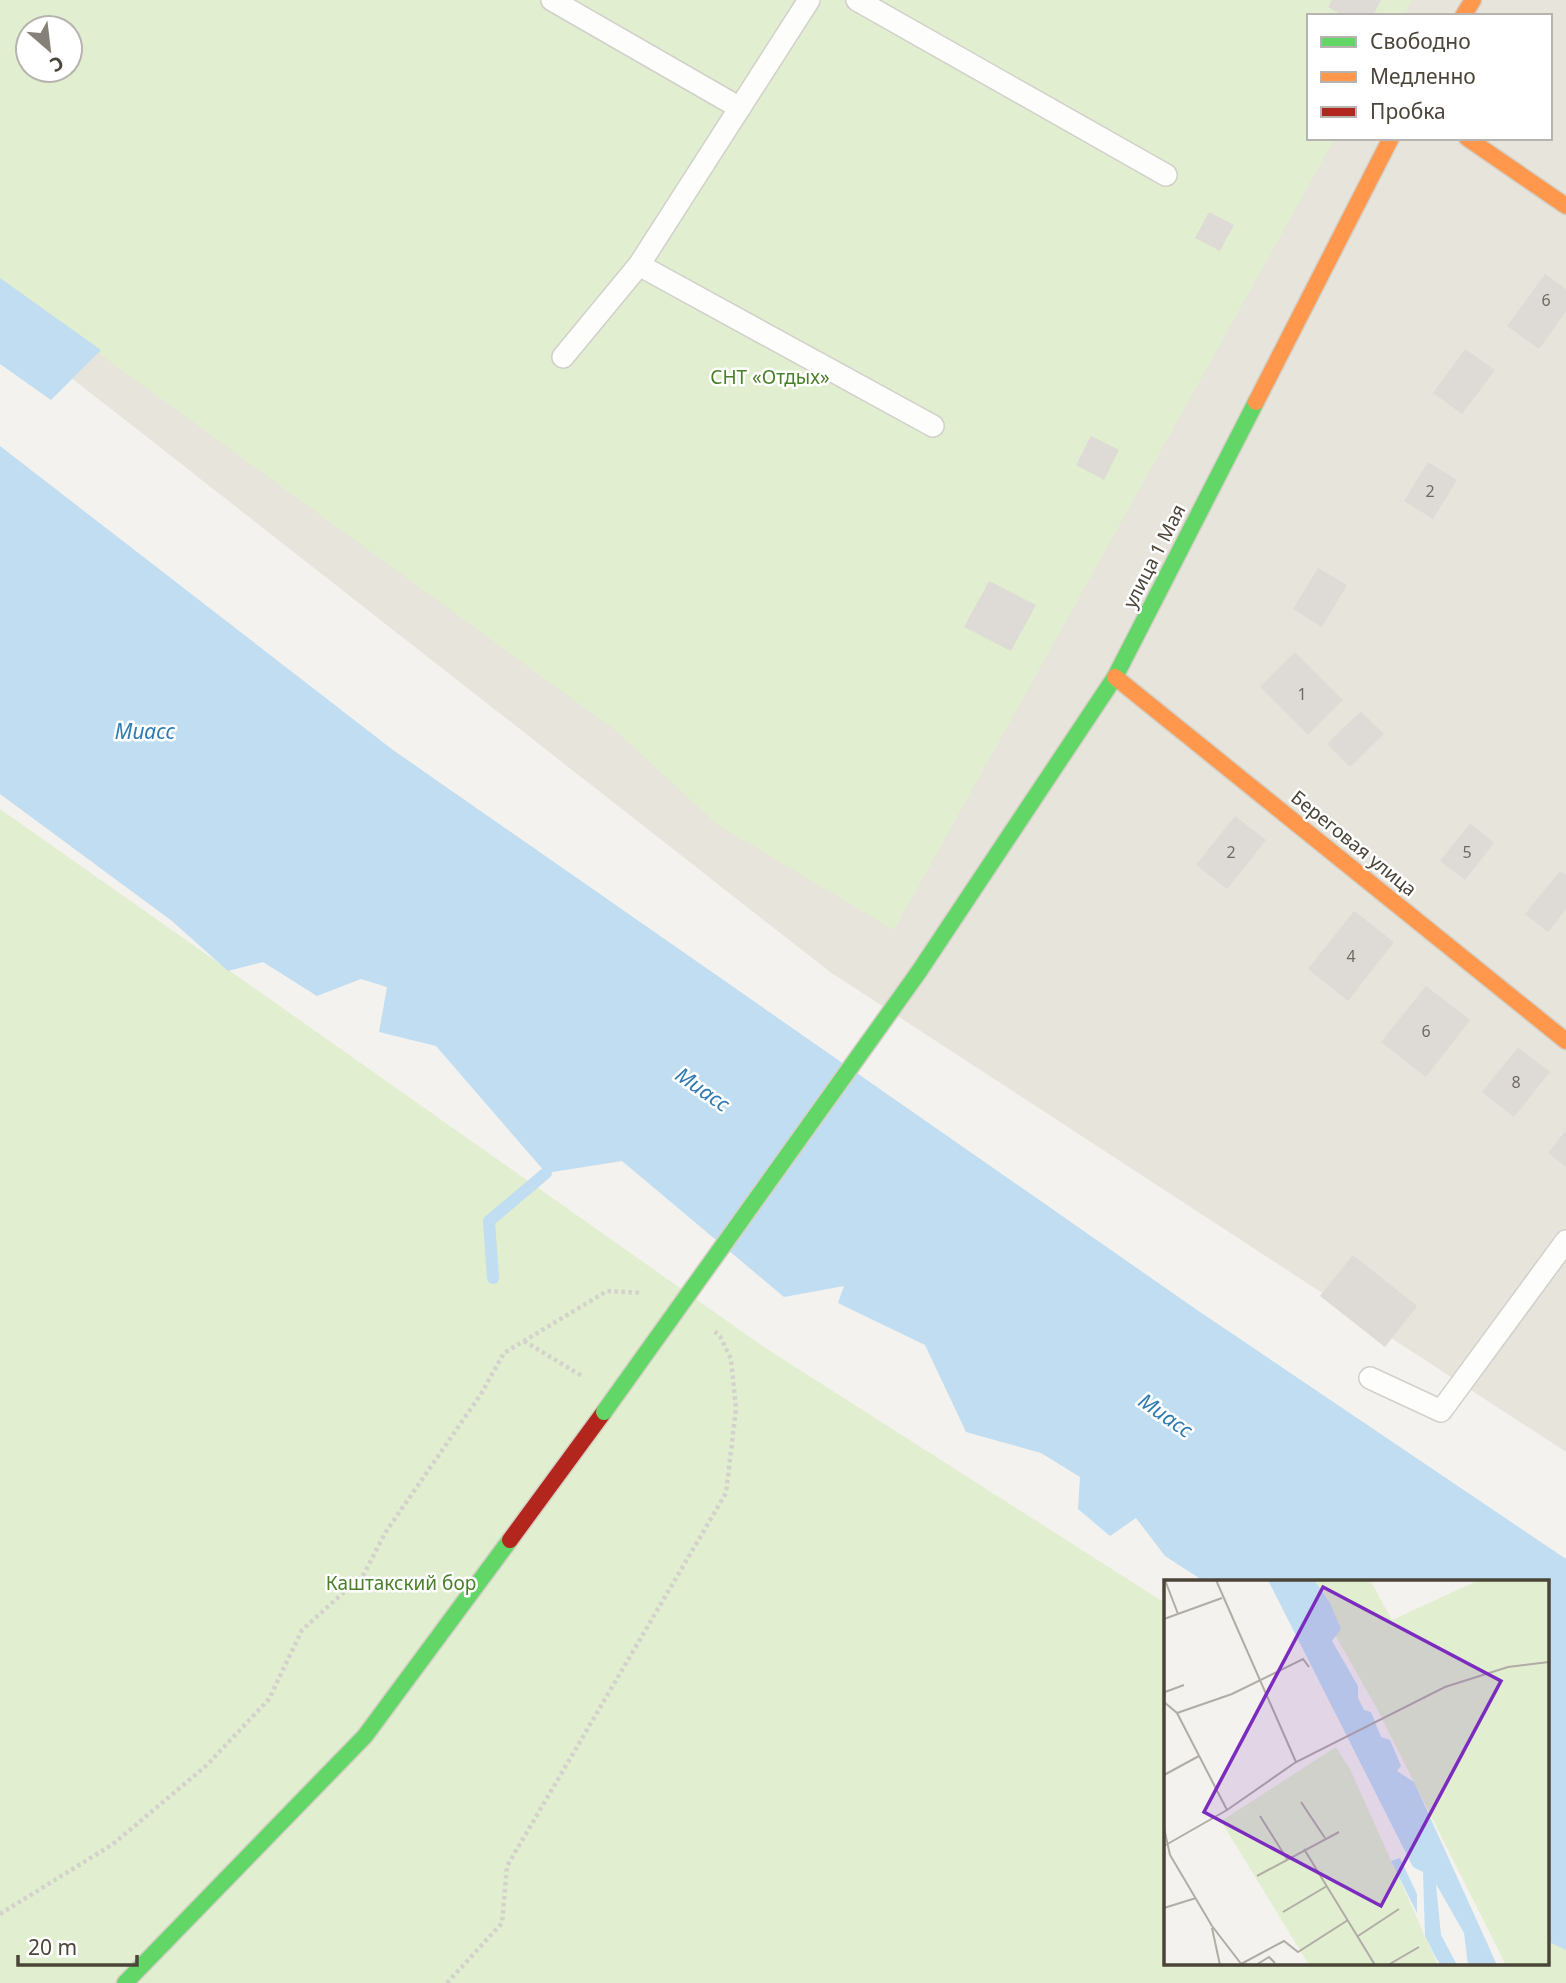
<svg xmlns="http://www.w3.org/2000/svg" width="1566" height="1983" font-family="'Noto Sans',sans-serif">
<style>
.residential{fill:#e7e4dc;fill-rule:evenodd}
.green{fill:#e1eecf;fill-rule:evenodd}
.water{fill:#c0ddf1}
.lines{fill:none;stroke-linecap:round;stroke-linejoin:round}
.stream{stroke:#c0ddf1;stroke-width:12}
.building{fill:#dedbd6}
.lane-casing{stroke:#d2d0cb;stroke-width:24}
.fast-casing{stroke:#d3cfc5;stroke-width:19}
.slow-casing{stroke:#d3cfc5;stroke-width:19}
.jam-casing{stroke:#d3cfc5;stroke-width:19}
.path{stroke:#d3d2cc;stroke-width:4.5;stroke-dasharray:3.5 3.5;stroke-linecap:butt}
.lane{stroke:#fdfdfc;stroke-width:21}
.fast{stroke:#63d668;stroke-width:16}
.slow{stroke:#ff974d;stroke-width:16}
.jam{stroke:#b3261e;stroke-width:16}
.fast-bridge-casing{stroke:#d3cfc5;stroke-width:19;stroke-linecap:butt}
.fast-bridge{stroke:#63d668;stroke-width:16}
.labels{text-anchor:middle;dominant-baseline:central;stroke-width:5;stroke-linejoin:round;paint-order:stroke}
.number-label{font-size:16px;fill:#706a61}
.park-label{font-size:19px;fill:#4a7f2a;stroke:#fff}
.street-label{font-size:19px;fill:#4b4439;stroke:#fff}
.water-label{font-size:21px;font-style:italic;fill:#2e7ab2;stroke:#fff}
.inset-road{fill:none;stroke:#b0aca6;stroke-width:2}
.view{fill:#7b2cbf;fill-opacity:0.15;stroke:#7b2cbf;stroke-width:3.5}
.inset-edge{fill:none;stroke:#4b4439;stroke-width:3.5}
</style>
<rect width="100%" height="100%" fill="#f4f2ee"/>
<path class="residential" d="M0 0H1566V1452L830 972 0 322ZM1309 16H1550V138H1309ZM28 28H70V70H28Z"/>
<g class="green">
<path d="M0 0H1412L1403 16H1309V138H1335L894 930 718 825 615 730 0 281ZM28 28H70V70H28Z"/>
<polygon points="0,809 764,1347 1165,1603 1165,1964 1547,1964 1547,1846 1566,1859 1566,1983 0,1983"/>
</g>
<g class="water">
<polygon points="0,278 101,350 51,400 0,364"/>
<polygon points="0,446 393,750 1200,1312 1566,1559 1566,1950 1547,1941 1547,1582 1205,1582 1165,1556 1136,1518 1110,1536 1078,1509 1080,1477 1041,1453 966,1432 925,1345 838,1303 844,1286 784,1297 622,1161 546,1173 436,1046 379,1032 387,987 361,979 317,996 263,962 228,971 172,921 0,794"/>
</g>
<g class="lines">
<polyline class="stream" points="493,1278 489,1221 546,1173"/>
</g>
<g class="building">
<polygon points="1332,0 1381,0 1373,16 1344,16 1328,7"/>
<polygon points="1209,212 1234,225 1220,251 1195,238"/>
<polygon points="1545,274 1566,289 1566,312 1539,349 1507,326"/>
<polygon points="1465,349 1495,370 1462,414 1433,393"/>
<polygon points="1091,436 1119,450 1104,480 1076,465"/>
<polygon points="1428,462 1457,480 1433,519 1404,501"/>
<polygon points="1318,568 1347,585 1322,627 1293,609"/>
<polygon points="989,581 1036,605 1011,651 964,627"/>
<polygon points="1295,652 1343,700 1308,735 1260,687"/>
<polygon points="1361,711 1384,734 1350,767 1327,744"/>
<polygon points="1235,816 1266,840 1227,889 1196,865"/>
<polygon points="1470,823 1494,843 1465,880 1440,861"/>
<polygon points="1560,871 1566,875 1566,909 1548,932 1525,914"/>
<polygon points="1354,911 1394,942 1348,1001 1308,969"/>
<polygon points="1426,986 1470,1020 1426,1077 1381,1042"/>
<polygon points="1518,1047 1550,1072 1514,1117 1482,1092"/>
<polygon points="1566,1130 1566,1167 1548,1153"/>
<polygon points="1353,1255 1417,1306 1385,1347 1320,1296"/>
</g>
<g class="lines">
<g class="lane-casing">
<g id="lane">
<polyline points="552,0 740,108"/>
<polyline points="857,0 1166,175"/>
<polyline points="639,265 933,426"/>
<polyline points="563,357 639,265 809,0"/>
<polyline points="1370,1378 1441,1411 1566,1241"/>
</g>
</g>
<g class="fast-casing">
<g id="fast">
<polyline points="918,973 1115,677 1256,402"/>
<polyline points="125,1983 365,1736 510,1540"/>
</g>
</g>
<g class="slow-casing">
<g id="slow">
<polyline points="1463,16 1473,0"/>
<polyline points="1467,138 1566,206"/>
<polyline points="1256,402 1391,138"/>
<polyline points="1115,677 1566,1041"/>
</g>
</g>
<g class="jam-casing">
<polyline id="jam" points="510,1540 604,1412"/>
</g>
<g class="path">
<polyline points="524,1341 582,1376"/>
<polyline points="0,1914 113,1844 207,1765 269,1699 302,1630 364,1574 385,1533 481,1394 504,1353 607,1291 642,1293"/>
<polyline points="447,1983 502,1923 507,1866 726,1493 736,1409 731,1359 720,1336 713,1330"/>
</g>
<use href="#lane" class="lane"/>
<use href="#fast" class="fast"/>
<use href="#slow" class="slow"/>
<use href="#jam" class="jam"/>
<g class="fast-bridge-casing">
<polyline id="fast-bridge" points="604,1412 918,973"/>
</g>
<use href="#fast-bridge" class="fast-bridge"/>
</g>
<g class="labels">
<g class="number-label">
<text x="1546" y="300">6</text>
<text x="1430" y="491">2</text>
<text x="1302" y="694">1</text>
<text x="1231" y="852">2</text>
<text x="1467" y="852">5</text>
<text x="1351" y="956">4</text>
<text x="1426" y="1031">6</text>
<text x="1516" y="1082">8</text>
</g>
<g class="park-label">
<text x="770" y="377">СНТ «Отдых»</text>
<text x="401" y="1583">Каштакский бор</text>
</g>
<g class="street-label">
<text transform="translate(1154 556) rotate(-63)">улица 1 Мая</text>
<text transform="translate(1354 843) rotate(39)">Береговая улица</text>
</g>
<g class="water-label">
<text x="145" y="731">Миасс</text>
<text transform="translate(703 1089) rotate(35)">Миасс</text>
<text transform="translate(1166 1415) rotate(35)">Миасс</text>
</g>
</g>
<g transform="translate(1164 1580)">
<rect width="385" height="385" fill="#f4f2ee"/>
<path d="M140 0H206L228 40 315 0H385V385H342L212 127ZM172 167 186 189 274 385H145L57 241Z" fill="#e1eecf"/>
<path d="M104 0H150L166 23 177 49 168 61 194 106V118L200 130 207 132 217 157 226 160 237 186 233 191 250 202 333 385H304L300 353 272 304 277 355 293 385H277L272 378 261 356 259 292 249 287ZM236 278 253 314V333L227 281Z" fill="#c0ddf1"/>
<path class="inset-road" d="M1 0 14 34M52 0 132 182M0 39 58 18M0 121 1 112 20 105M0 122 13 133 63 230M13 133 68 114 139 79 145 87M0 195 35 176M137 222 161 258M96 236 123 279M0 248 6 275 48 346 78 385M0 266 63 230 132 182 281 107 344 87 385 82M140 269 211 385M93 296 175 252M0 328 32 318M119 332 163 306M48 348 56 385M194 356 235 329M77 384 120 361 134 372 184 340M92 385 105 377 111 383M224 385 255 367"/>
<path class="view" d="M159 7 337 101 217 326 40 232Z"/>
<rect width="385" height="385" class="inset-edge"/>
</g>
<rect x="1307" y="14" width="245" height="126" fill="#ffffff" stroke="#b7b4b0" stroke-width="2"/>
<rect x="1321" y="37" width="35" height="10" fill="#63d668" stroke="#b7b4b0" stroke-width="2"/>
<text x="1370" y="49" font-size="21" fill="#4b4439">Свободно</text>
<rect x="1321" y="72" width="35" height="10" fill="#ff974d" stroke="#b7b4b0" stroke-width="2"/>
<text x="1370" y="84" font-size="21" fill="#4b4439">Медленно</text>
<rect x="1321" y="107" width="35" height="10" fill="#b3261e" stroke="#b7b4b0" stroke-width="2"/>
<text x="1370" y="119" font-size="21" fill="#4b4439">Пробка</text>
<g transform="translate(49 49) rotate(152)"><circle r="33" fill="#ffffff" stroke="#b7b4b0" stroke-width="2"/>
<path d="M0-5L12 26L0 18L-12 26Z" fill="#868178"/>
<text y="-10" font-size="19" font-weight="bold" text-anchor="middle" fill="#4b4439">С</text>
</g>
<path d="M18 1955v10h119v-10" fill="none" stroke="#4b4439" stroke-width="3.5"/>
<text x="28" y="1955" font-size="21" fill="#4b4439" stroke="#ffffff" stroke-width="5" paint-order="stroke">20 m</text>
</svg>
